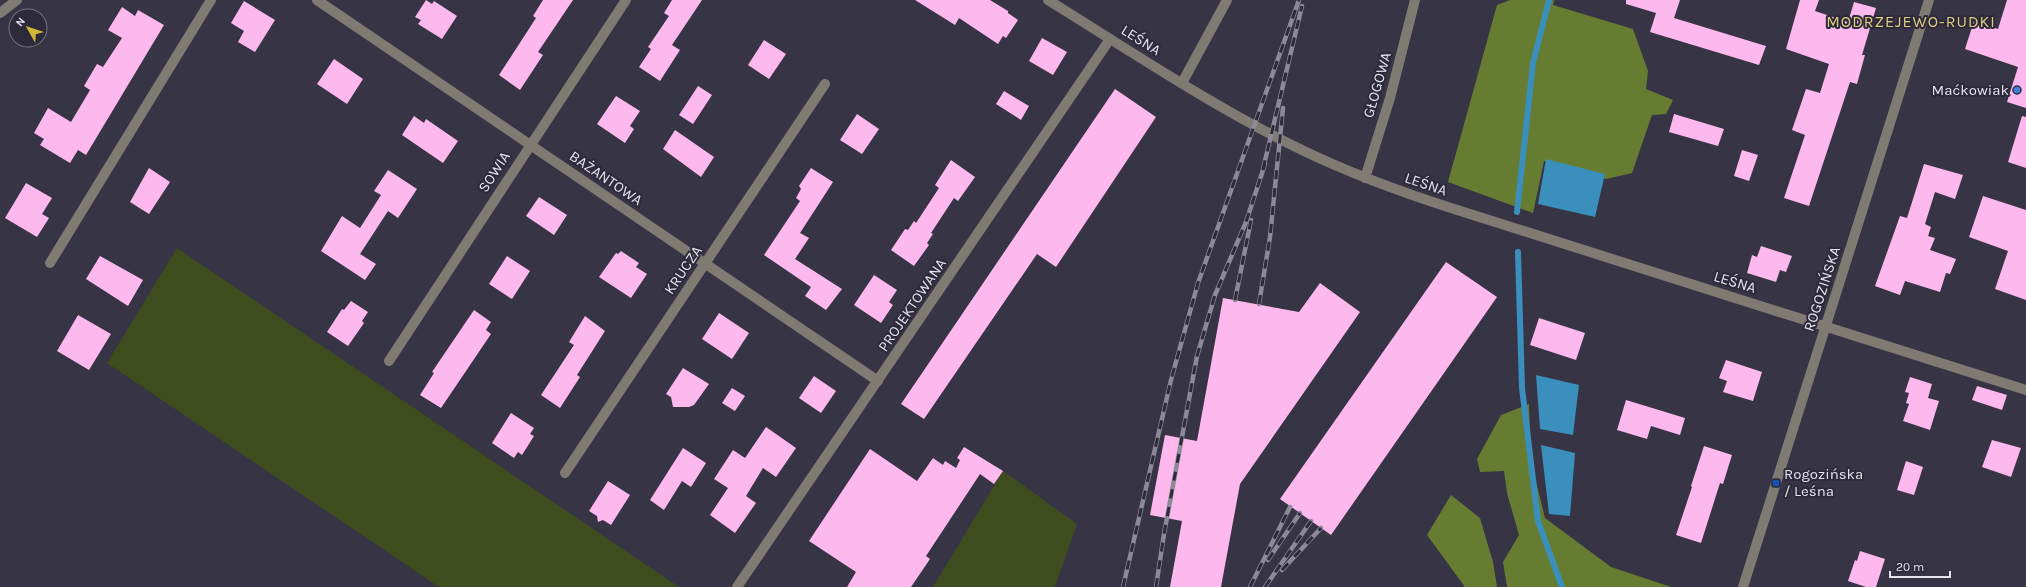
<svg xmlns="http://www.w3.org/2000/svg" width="2026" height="587" font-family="Karla,sans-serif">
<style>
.green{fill:#3f4d1e}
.forest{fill:#667d31}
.water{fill:#3a8fbc}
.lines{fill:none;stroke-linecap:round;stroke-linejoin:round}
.stream{stroke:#3a8fbc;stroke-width:6}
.building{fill:#fdb8ee}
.minor{stroke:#7f7b73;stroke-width:10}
.rail-casing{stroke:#8c8a98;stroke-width:4.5}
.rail{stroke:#2d2a3a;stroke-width:3;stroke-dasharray:9;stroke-linecap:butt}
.shop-dot{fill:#3f7fe0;stroke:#2d2a3a;stroke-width:1.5}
.transit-dot{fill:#1a4fb4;stroke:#2d2a3a;stroke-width:1.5}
.labels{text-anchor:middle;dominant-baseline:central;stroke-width:4;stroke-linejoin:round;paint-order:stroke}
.street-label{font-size:15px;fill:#e4e3ee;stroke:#2d2a3a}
.poi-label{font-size:15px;fill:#e4e3ee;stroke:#2d2a3a;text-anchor:end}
.neighbourhood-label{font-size:16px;letter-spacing:1px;fill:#decd7f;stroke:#2d2a3a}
</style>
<rect width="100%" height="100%" fill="#373445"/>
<g class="green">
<polygon points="177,248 679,587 439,587 107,363"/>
<polygon points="1003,471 1077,524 1055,587 933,587"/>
</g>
<g class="forest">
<polygon points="1510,0 1554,0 1553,5 1633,29 1648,71 1646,89 1673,100 1666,114 1652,115 1632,173 1606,179 1544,161 1533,213 1448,182 1497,5"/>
<polygon points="1529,404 1531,461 1545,518 1611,567 1671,587 1507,587 1503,562 1519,535 1507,493 1504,471 1480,472 1477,459 1501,415"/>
<polygon points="1451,495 1480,518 1493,562 1497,587 1465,587 1427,535"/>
</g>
<g class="water">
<polygon points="1546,159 1605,174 1595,217 1538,204"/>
<polygon points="1536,375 1579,385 1573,435 1540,429"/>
<polygon points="1541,445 1575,453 1570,516 1549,514"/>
</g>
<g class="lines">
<g class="stream">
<polyline points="1517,212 1533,63 1549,0"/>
<polyline points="1518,252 1522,388 1538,521 1562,587"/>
</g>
</g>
<g class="building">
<polygon points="426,0 432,4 434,1 457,16 442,39 418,24 421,20 415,17"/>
<polygon points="543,0 573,0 538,52 543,55 520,90 499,75 536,18 533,16"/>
<polygon points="672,0 702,0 672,45 680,50 660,81 639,67 651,49 648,47 669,16 664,13"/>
<polygon points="915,0 990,0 1008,11 1008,13 1018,20 1006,38 1003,36 998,44 959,18 955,25"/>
<polygon points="1626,0 1680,0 1674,18 1766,46 1759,65 1650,32 1656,13 1626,4"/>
<polygon points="1800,0 1819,0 1815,11 1848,22 1854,2 1876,8 1862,55 1865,55 1857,84 1850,82 1809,206 1784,198 1805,135 1792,130 1806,89 1820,93 1829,64 1786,49"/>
<polygon points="2007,0 2026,0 2026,108 2007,102 2018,67 1965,49 1974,21 1998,29"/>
<polygon points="244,1 275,20 255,52 238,42 244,31 231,23"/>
<polygon points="122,7 135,16 138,10 164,25 86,155 78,150 70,163 40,145 44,139 34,133 48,108 71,122 90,90 84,86 97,64 103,67 122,38 108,30"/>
<polygon points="1042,38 1067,52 1053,75 1029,61"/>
<polygon points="764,40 786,54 769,79 748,65"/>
<polygon points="334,59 363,79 347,104 317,84"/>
<polygon points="698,86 712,95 693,124 679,115"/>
<polygon points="1115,89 1156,117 1056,267 1037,254 924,419 901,404"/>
<polygon points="1004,91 1029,106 1021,120 996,104"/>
<polygon points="616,96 640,111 630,126 634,129 625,143 597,124"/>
<polygon points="857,114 879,129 862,154 840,140"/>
<polygon points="1674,114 1724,129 1718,146 1669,132"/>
<polygon points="414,116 424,123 426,119 458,141 443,163 402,135"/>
<polygon points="2022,116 2026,117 2026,168 2008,162"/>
<polygon points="675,130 714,157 701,177 663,149"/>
<polygon points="1742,150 1758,155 1749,181 1734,176"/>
<polygon points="951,160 975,177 958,201 954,198 931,233 933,234 927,243 929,245 914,266 891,250 905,229 908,230 914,221 916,223 939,188 935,185"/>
<polygon points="1924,164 1963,175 1955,199 1935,192 1925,224 1931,227 1928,236 1935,238 1930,250 1956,259 1950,274 1946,273 1940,292 1905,281 1900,295 1875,286 1900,216 1907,218"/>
<polygon points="149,168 170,182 149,214 130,202"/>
<polygon points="811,168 833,182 800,233 809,238 795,259 842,289 826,310 805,296 811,287 764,255 800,201 796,198 801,189 799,186"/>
<polygon points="388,170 417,189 398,218 388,211 360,254 376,264 365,280 321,251 342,216 360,228 381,195 374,191"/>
<polygon points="26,183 52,198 42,214 49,218 37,237 5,218"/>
<polygon points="1983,196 2026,210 2026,300 1995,289 2008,251 1969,237"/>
<polygon points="539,197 567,215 554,235 526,216"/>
<polygon points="1761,246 1792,256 1786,272 1780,270 1776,282 1747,273 1752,255 1757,257"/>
<polygon points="621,251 639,263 636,267 647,274 631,298 599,277 616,253 618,254"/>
<polygon points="100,256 143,280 128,306 86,279"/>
<polygon points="507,256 530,271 512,299 489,284"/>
<polygon points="1446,262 1497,297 1331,535 1280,499"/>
<polygon points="874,275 897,290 889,302 893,305 881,323 854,305"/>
<polygon points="1320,283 1360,312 1240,484 1221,587 1170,587 1182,521 1150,515 1165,435 1197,441 1223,298 1299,312"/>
<polygon points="351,301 368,312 362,321 364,323 348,346 327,332 342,309 344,310"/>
<polygon points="474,310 491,322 486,330 491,334 441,408 420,395 434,373 432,372"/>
<polygon points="719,313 749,333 732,359 702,339"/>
<polygon points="78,315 111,334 89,370 57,351"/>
<polygon points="585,316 605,331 577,375 580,377 560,408 541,395 574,345 569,342"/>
<polygon points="1539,318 1585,333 1576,360 1530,345"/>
<polygon points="1726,360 1762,372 1753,401 1723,392 1727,381 1719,378"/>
<polygon points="683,368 709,384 694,405 689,407 673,407 671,397 666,394"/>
<polygon points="814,376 836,391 821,413 799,398"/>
<polygon points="1910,377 1932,384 1928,398 1939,401 1930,430 1903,421 1909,404 1906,403 1909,393 1905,392"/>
<polygon points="1977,386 2007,395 2002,410 1972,400"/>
<polygon points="732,388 745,396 735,411 722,403"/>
<polygon points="1626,400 1685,418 1680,435 1651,426 1647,439 1617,430"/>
<polygon points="511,413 534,428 530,434 534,436 522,455 518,452 514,458 492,443"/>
<polygon points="766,427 796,448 776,477 763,468 746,496 756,503 735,533 710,515 728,488 714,479 733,450 745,458"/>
<polygon points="1992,440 2021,448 2011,477 1982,467"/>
<polygon points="1704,446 1732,455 1723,484 1720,483 1701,543 1676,535 1692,487 1691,486"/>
<polygon points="964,447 1003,471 994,484 980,474 926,556 930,559 911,587 847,587 856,572 809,541 870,449 917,481 933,458 943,465 945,461 956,468 960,460 957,458"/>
<polygon points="683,448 706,463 691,487 682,481 664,510 650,500"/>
<polygon points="1906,461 1923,467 1914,495 1897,490"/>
<polygon points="608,481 630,495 611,525 603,520 598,522 597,516 589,511"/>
<polygon points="1860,551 1885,559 1876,587 1866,587 1848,581 1855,560 1857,561"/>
</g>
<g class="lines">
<g class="minor">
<polyline points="317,0 878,381"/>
<path d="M1048 0C1132 52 1215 108 1304 151 1352 174 1401 192 1451 208L2026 390"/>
<polyline points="0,13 17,0"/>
<polyline points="1182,83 1227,0"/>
<polyline points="1365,178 1390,98 1415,0"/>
<polyline points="50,263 211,0"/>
<polyline points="389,361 626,0"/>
<polyline points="565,473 825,84"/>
<polyline points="737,587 1110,39"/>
<polyline points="1743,587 1929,0"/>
</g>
<g class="rail-casing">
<g id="rail">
<polyline points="1263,169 1302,6"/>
<polyline points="1235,300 1251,220"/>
<polyline points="1259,304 1270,237 1283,108"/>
<polyline points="1268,560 1300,513"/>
<polyline points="1282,570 1321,528"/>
<polyline points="1123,587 1171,380 1198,283 1299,0"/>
<polyline points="1156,587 1164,534 1197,356 1215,295 1246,222 1265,164"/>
<polyline points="1250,587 1290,507"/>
<polyline points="1265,587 1311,521"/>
</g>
</g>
<use href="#rail" class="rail"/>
</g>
<circle class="shop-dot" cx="2017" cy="90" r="4"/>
<rect class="transit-dot" x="1772" y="479" width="8" height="8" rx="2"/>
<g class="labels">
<g class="street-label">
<text transform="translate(1141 40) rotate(32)">LEŚNA</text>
<text transform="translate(1377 85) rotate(-74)">GŁOGOWA</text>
<text transform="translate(494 172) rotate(-57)">SOWIA</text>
<text transform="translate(606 178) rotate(34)">BAŻANTOWA</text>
<text transform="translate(1426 184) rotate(19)">LEŚNA</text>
<text transform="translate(683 270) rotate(-56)">KRUCZA</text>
<text transform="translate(1735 282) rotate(17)">LEŚNA</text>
<text transform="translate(1822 289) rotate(-72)">ROGOZIŃSKA</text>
<text transform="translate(912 305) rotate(-56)">PROJEKTOWANA</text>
</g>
<g class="poi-label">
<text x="2009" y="90">Maćkowiak</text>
<text x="1784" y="474" text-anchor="start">Rogozińska<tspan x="1784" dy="17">/ Leśna</tspan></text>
</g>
<g class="neighbourhood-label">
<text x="1911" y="21">MODRZEJEWO-RUDKI</text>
</g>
</g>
<g transform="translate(28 28) rotate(309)"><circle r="19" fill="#2d2a3a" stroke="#767482"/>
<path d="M0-3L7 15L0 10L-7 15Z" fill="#d1b736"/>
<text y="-6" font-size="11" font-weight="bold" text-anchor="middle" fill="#e4e3ee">N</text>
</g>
<path d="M1890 571v6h60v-6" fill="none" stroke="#e4e3ee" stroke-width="2"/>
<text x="1896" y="571" font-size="12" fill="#e4e3ee" stroke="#2d2a3a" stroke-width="3" paint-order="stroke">20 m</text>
</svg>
